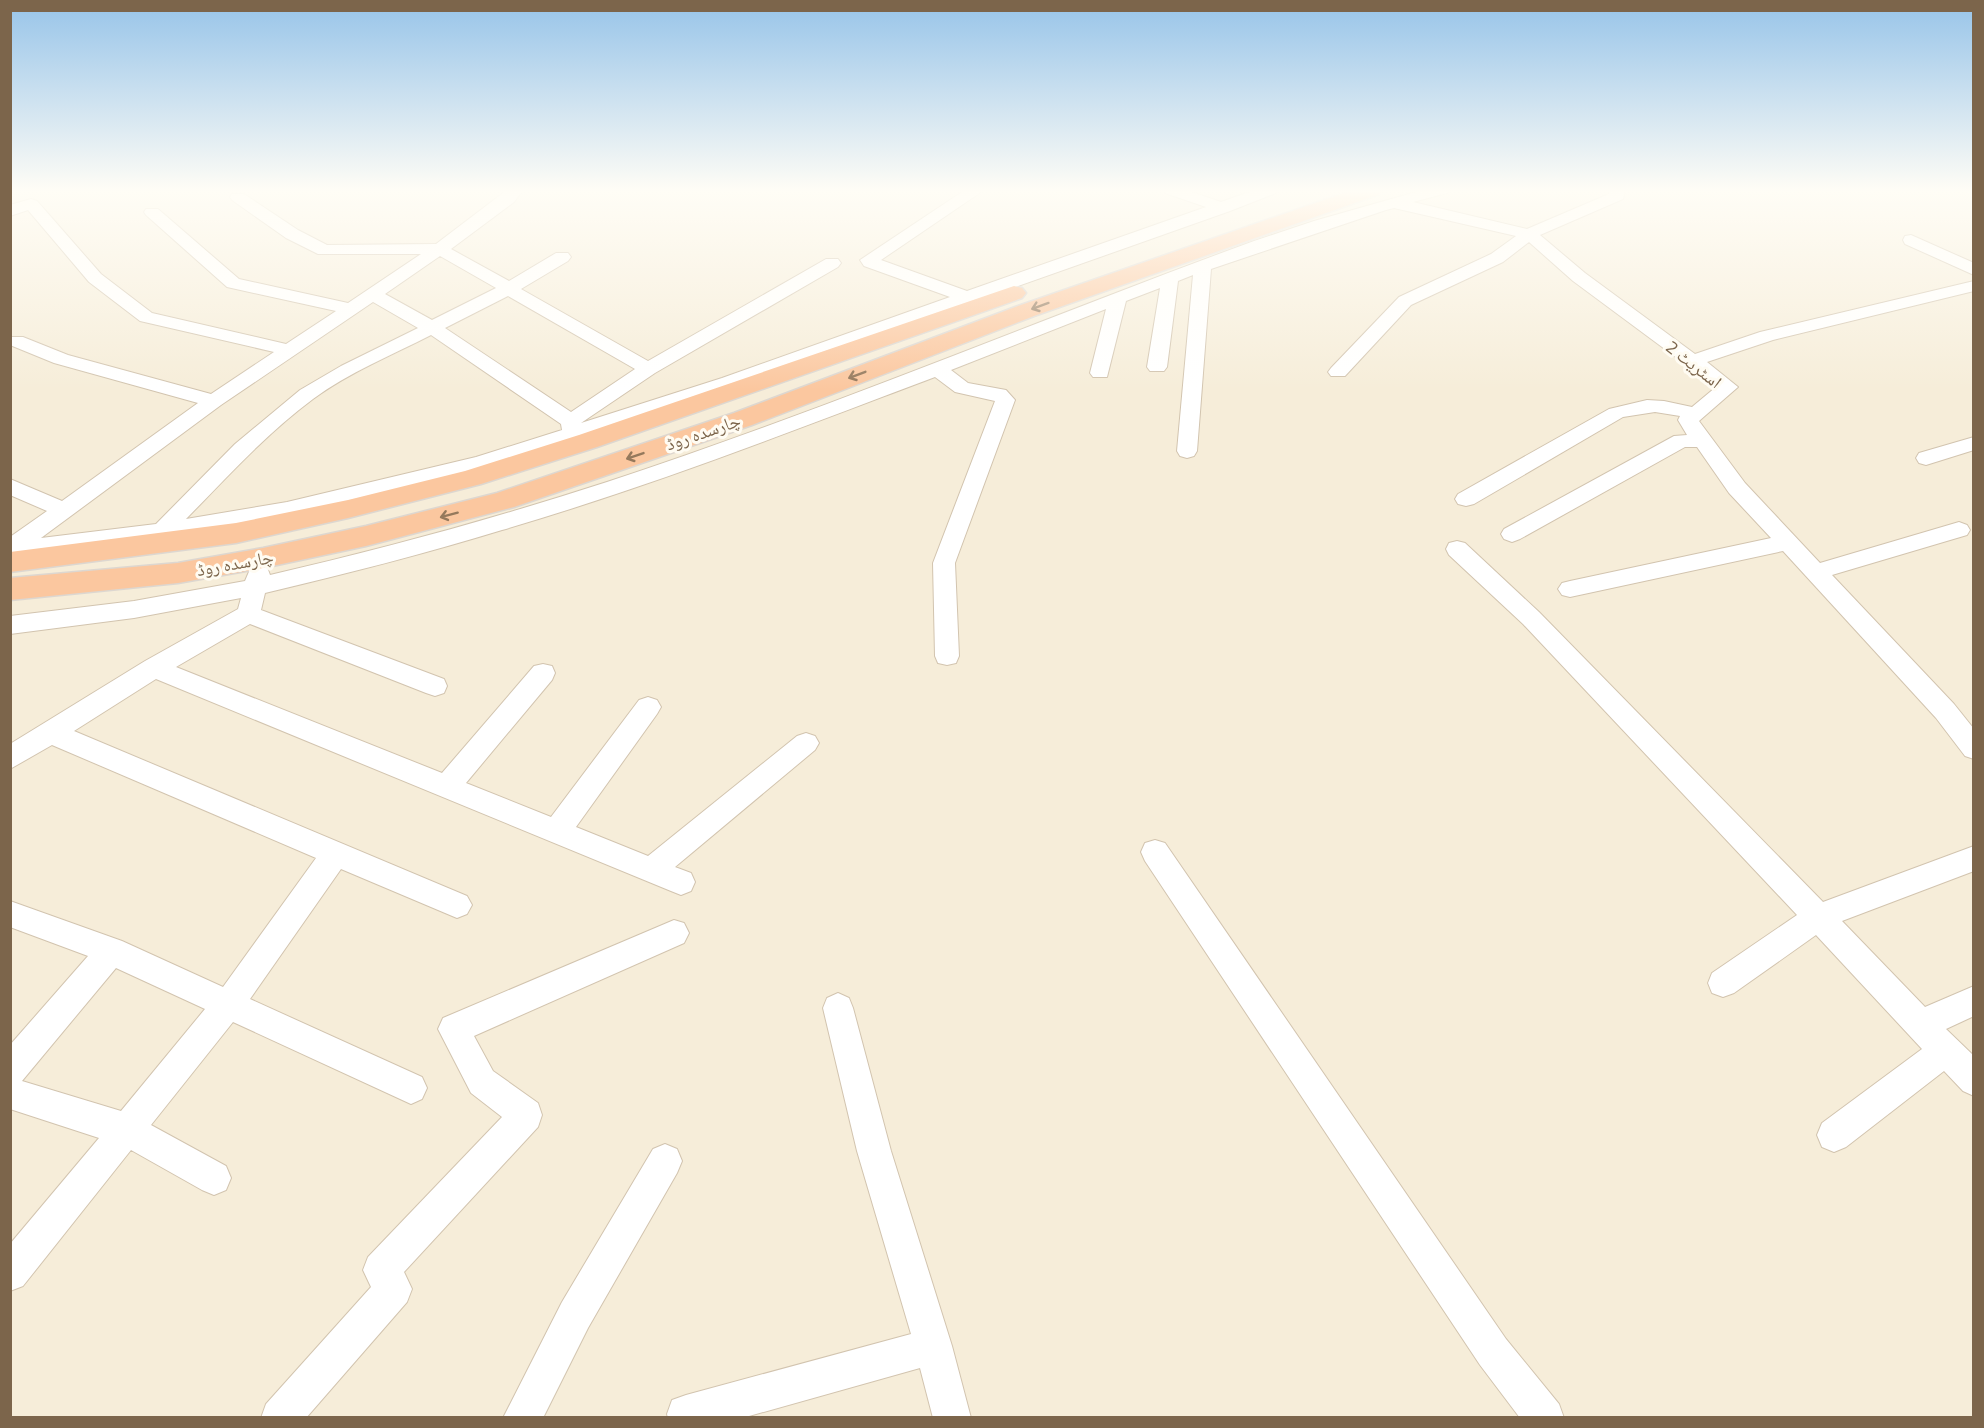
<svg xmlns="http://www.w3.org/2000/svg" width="1984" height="1428" font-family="'Titillium Web','Noto Naskh Arabic',sans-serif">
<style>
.residential{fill:#f6edd9}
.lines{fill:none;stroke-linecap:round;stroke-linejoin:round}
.minor-casing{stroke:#d2c4af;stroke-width:2}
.highway-casing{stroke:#ddd7d0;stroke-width:3}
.minor{fill:#fff;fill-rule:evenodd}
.highway{fill:#fbc79f;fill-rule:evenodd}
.oneway{stroke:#95795c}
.labels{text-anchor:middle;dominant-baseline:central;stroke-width:6;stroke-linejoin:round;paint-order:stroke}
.far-street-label{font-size:18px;fill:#7c654b;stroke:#fffcf3}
</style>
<rect width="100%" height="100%" fill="#fefaeb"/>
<rect class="residential" x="11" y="190" width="1962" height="1227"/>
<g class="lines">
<g class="minor-casing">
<g id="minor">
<path d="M507 190H523L514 202 451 249 509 281 556 253H568L571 257 568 261 521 289 648 361 826 259H838L841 263 838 267 655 373 581 423 722 378 950 297 864 266 860 260 965 190H984L881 260 967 291 1206 207 1165 193 1163 190H1186L1221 202 1255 190H1278L1276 193 1230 211 736 386 488 468 287 516 162 539 10 557V537L47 511 10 495V479L62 501 198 403 54 363 10 345V337H23L68 355 211 394 274 352 140 321 89 282 28 210 10 216V205L31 199 37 201 101 274 152 313 286 344 336 311 227 287 146 215 144 212 146 209H158L239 279 348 303 421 254H318L286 238 232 200 230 197 232 194H244L298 230 327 245 436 244ZM440 256 496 288 432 320 385 294ZM508 296 635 369 571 412 445 328ZM373 302 418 328 341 366 300 390 235 444 156 524 41 538 221 405ZM431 335 561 424 562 430 476 457 287 502 186 519C227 477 266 434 313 399 348 373 392 355 431 335Z"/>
<path d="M1423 190H1449L1447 193 1413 202 1527 229 1609 194V190H1625L1623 199 1540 235 1585 273 1695 354 1760 332 1974 281V291L1773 340 1707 362 1738 387 1699 421 1745 483 1820 563 1959 522 1967 525 1970 530 1967 535 1832 575 1954 704 1974 729V759L1965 756 1936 718 1783 551 1570 597 1562 595 1558 589 1562 583 1570 581 1771 538 1729 493 1697 447H1685L1520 539 1512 542 1504 539 1501 534 1504 529 1674 436 1687 435 1678 420 1680 416 1655 412 1623 417 1474 504 1466 506 1458 504 1455 499 1458 494 1609 409 1647 400 1664 401 1692 407 1716 387 1573 281 1529 242 1503 262 1411 305 1345 376H1331L1328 372 1331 368 1399 297 1491 254 1516 236 1394 208 1386 210 1211 269 1197 451 1194 456 1187 458 1180 456 1177 451 1193 275 1178 281 1167 367 1164 371H1150L1147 367 1160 288 1126 301 1107 377H1093L1090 373 1106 309 951 370 968 383 1006 390 1015 400 955 563 959 656 956 663 947 665 938 663 935 656 933 563 995 401 955 392 935 377C792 431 649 487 502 530 424 554 345 574 265 593L261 610 444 679 447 686 444 693 435 696 426 693 250 624 176 667 442 773 534 666 543 664 552 666 555 673 552 680 466 783 551 817 639 700 648 697 657 700 661 707 657 714 576 827 648 856 797 736 806 733 815 736 819 743 815 750 675 867 691 873 695 882 691 891 681 895 671 891 156 679 74 731 467 896 472 905 467 914 457 918 341 869 250 999 422 1077 427 1088 422 1099 411 1104 233 1022 151 1125 226 1166 231 1178 226 1190 214 1195 202 1190 131 1150 23 1286 10 1291V1244L99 1138 10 1109V1045L88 956 10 927V901L122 941 223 987 316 858 52 745 10 769V744L145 661 238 609 241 598 134 618 10 634V616L134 601 245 581 251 567 259 565 267 567 270 575C384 549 496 518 607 482 826 410 1038 320 1254 241L1314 221ZM116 968 205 1009 121 1111 22 1081Z"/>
<polygon points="1911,235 1974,263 1974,275 1905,244 1903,240 1905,236"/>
<polygon points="1974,437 1974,450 1926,465 1919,463 1916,458 1919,453"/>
<polygon points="1457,541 1465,543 1539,612 1823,902 1974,846 1974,871 1842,921 1925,1007 1974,986 1974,1016 1946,1029 1974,1056 1974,1096 1963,1091 1944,1071 1846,1147 1834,1152 1822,1147 1817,1135 1822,1123 1922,1049 1816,935 1734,993 1723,997 1712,993 1708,983 1712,973 1797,915 1523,624 1449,555 1446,549 1449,543"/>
<polygon points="1155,840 1165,843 1506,1339 1559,1404 1564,1418 1520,1418 1480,1365 1145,861 1141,852 1145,843"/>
<polygon points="674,920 684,923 689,933 684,943 474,1036 493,1071 538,1103 542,1115 538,1127 404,1272 412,1289 407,1302 306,1418 261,1418 266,1404 371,1287 363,1270 368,1257 502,1117 471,1093 438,1029 443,1018"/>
<polygon points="838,993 849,998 853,1008 891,1151 952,1346 971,1418 933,1418 920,1368 742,1418 668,1418 667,1414 672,1400 686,1395 911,1334 857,1151 823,1008 827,998"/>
<polygon points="665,1144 677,1149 682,1161 677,1173 588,1328 543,1418 503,1418 562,1302 653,1149"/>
</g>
</g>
<g class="highway-casing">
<g id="highway">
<polygon points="1353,190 1383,190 1380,194 1034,316 752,425 514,507 366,546 263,568 178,583 10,600 10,578 178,563 263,548 366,526 497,493 734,413 1018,306"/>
<polygon points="1014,286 1022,288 1026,293 1022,298 597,447 481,484 348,518 236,543 10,572 10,552 236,523 348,500 465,471 579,435"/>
</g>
</g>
<use href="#minor" class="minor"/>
<use href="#highway" class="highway"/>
</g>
<defs><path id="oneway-shaft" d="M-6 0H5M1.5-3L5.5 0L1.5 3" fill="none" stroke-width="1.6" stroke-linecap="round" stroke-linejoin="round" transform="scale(1.5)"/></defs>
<g class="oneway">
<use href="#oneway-shaft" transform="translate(1040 306) rotate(160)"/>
<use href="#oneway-shaft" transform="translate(857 375) rotate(159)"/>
<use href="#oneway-shaft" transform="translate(635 456) rotate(161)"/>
<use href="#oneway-shaft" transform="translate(449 515) rotate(165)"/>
</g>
<linearGradient id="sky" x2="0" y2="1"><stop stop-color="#97c4e9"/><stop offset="0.49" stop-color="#fffdf6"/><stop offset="1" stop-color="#fffdf6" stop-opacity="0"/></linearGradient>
<rect width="1984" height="390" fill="url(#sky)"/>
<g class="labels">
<g class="far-street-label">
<text transform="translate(1694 364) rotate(38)">اسٹریٹ 2</text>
<text transform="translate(703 432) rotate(-19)">چارسدہ روڈ</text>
<text transform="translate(235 563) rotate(-10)">چارسدہ روڈ</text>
</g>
</g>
<rect width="1984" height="1428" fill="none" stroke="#7c654b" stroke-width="24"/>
</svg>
